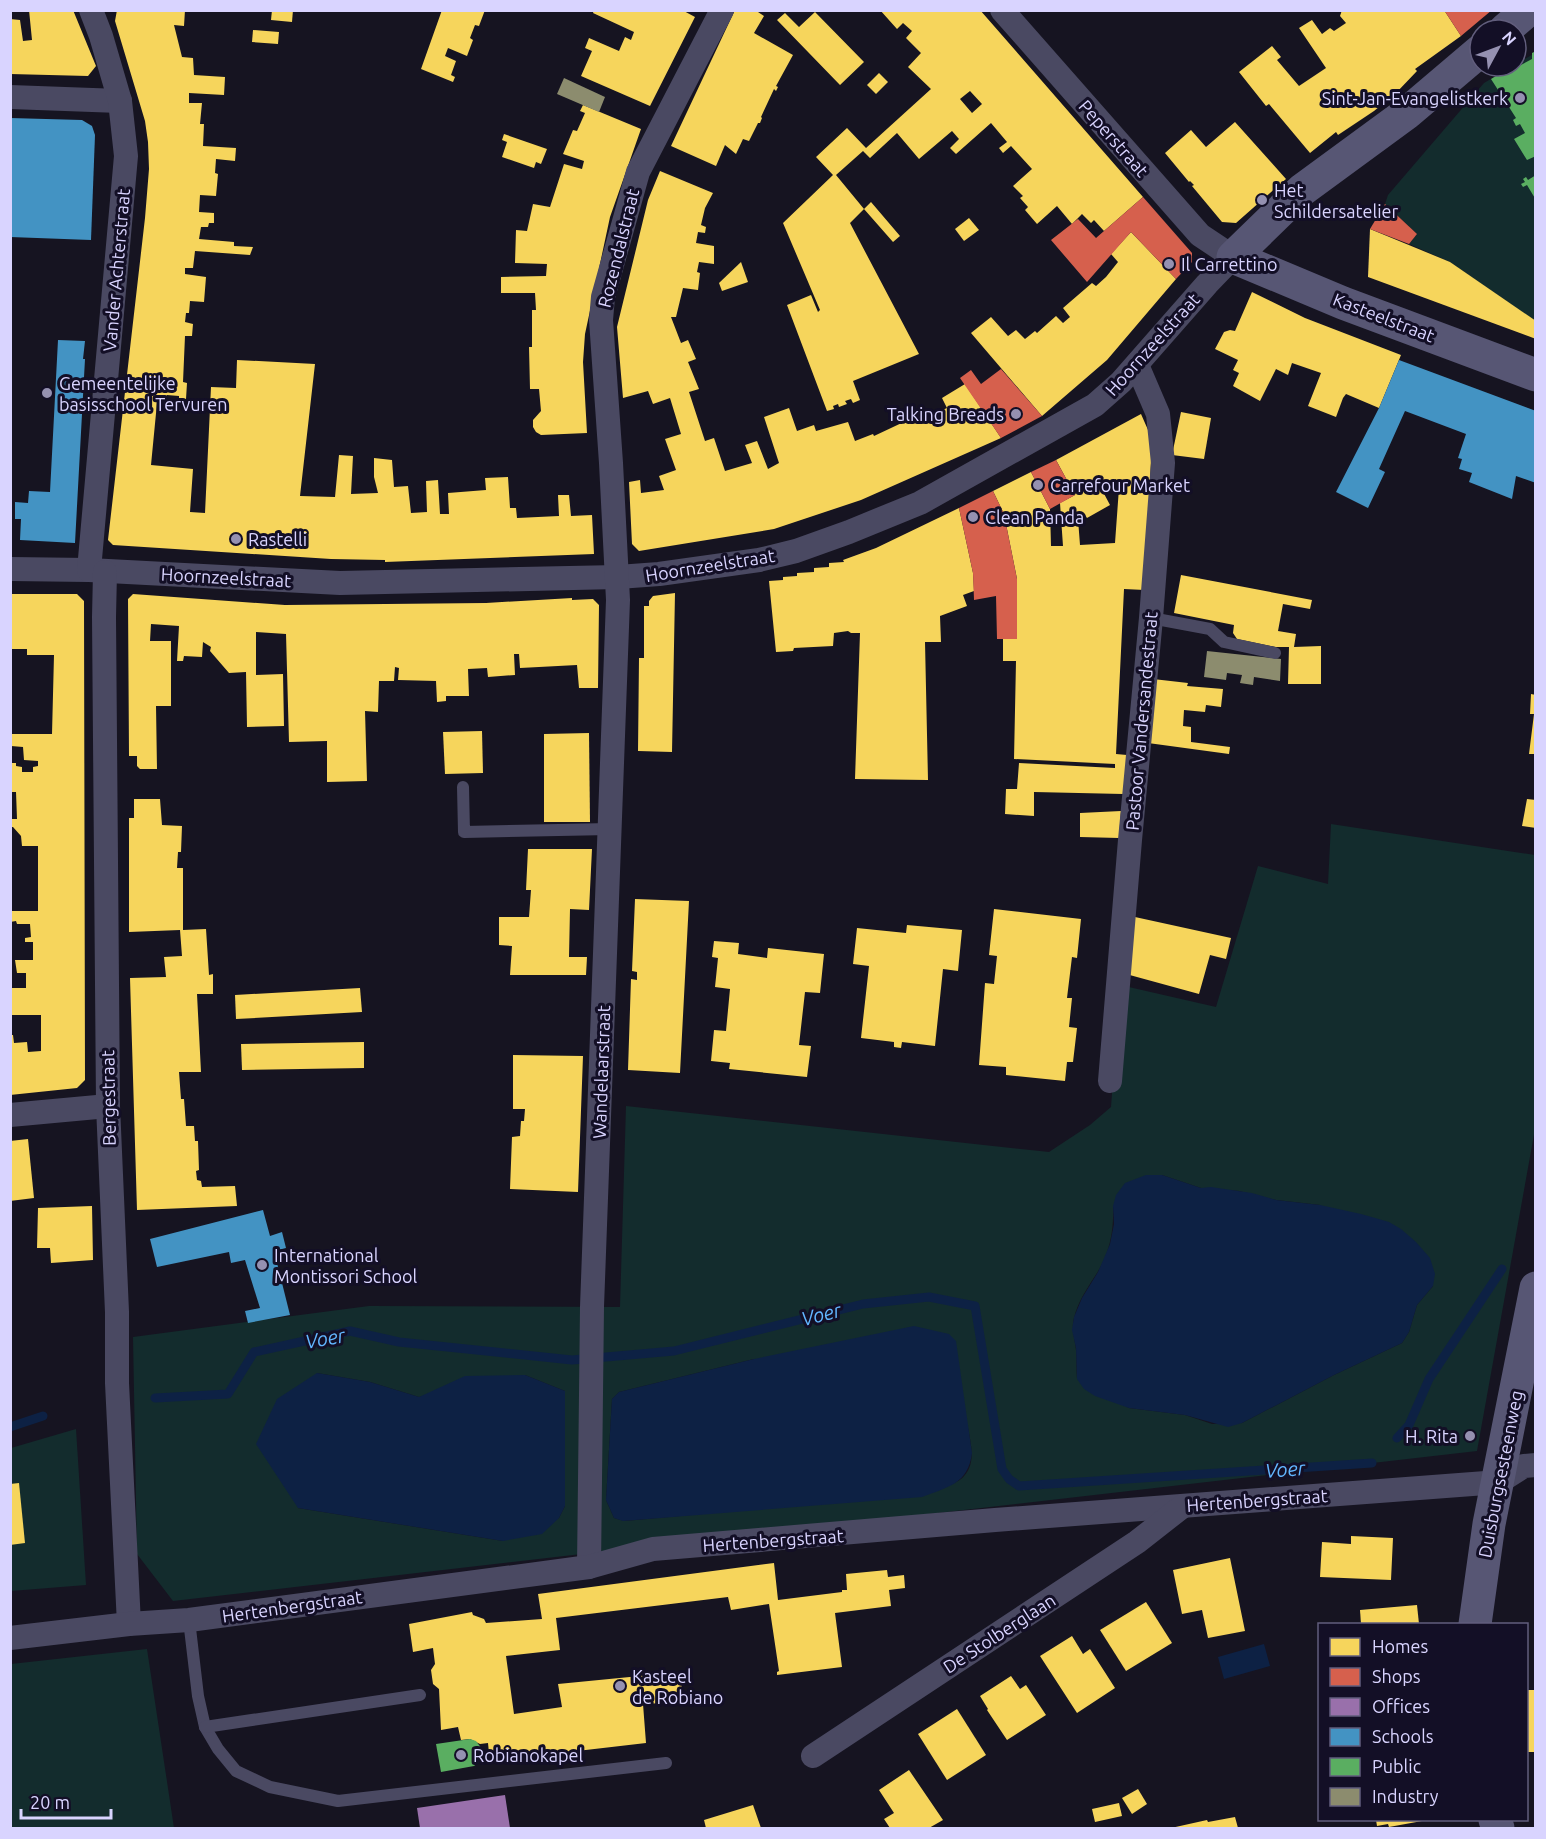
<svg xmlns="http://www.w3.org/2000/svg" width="1546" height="1839" font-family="Ubuntu,sans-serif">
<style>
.green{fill:#132c2d;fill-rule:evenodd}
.water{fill:#0d2144}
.homes{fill:#f6d55c;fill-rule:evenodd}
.shops{fill:#d6604d}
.offices{fill:#9970ab}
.schools{fill:#4393c3}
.public{fill:#5aae61}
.industry{fill:#8c8c6e}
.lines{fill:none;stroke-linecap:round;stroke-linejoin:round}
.stream{stroke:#0d2144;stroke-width:9}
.lane{stroke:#4a4962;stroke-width:12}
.street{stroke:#4a4962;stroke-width:24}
.secondary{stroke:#575674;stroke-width:33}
.poi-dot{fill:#9591b1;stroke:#130f26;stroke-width:2}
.labels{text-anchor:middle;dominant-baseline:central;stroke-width:6;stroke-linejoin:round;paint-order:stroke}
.poi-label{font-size:18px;fill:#d9d4ff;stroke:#130f26;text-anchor:start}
.street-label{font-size:18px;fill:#d9d4ff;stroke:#130f26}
.water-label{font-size:20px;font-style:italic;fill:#62b6ff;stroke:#130f26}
</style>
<rect width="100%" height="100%" fill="#161421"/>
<g class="green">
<polygon points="1535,53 1535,321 1450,262 1409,244 1417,234 1385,204 1388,195 1484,83"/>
<path d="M1331 824 1535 855V1129L1477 1451 173 1601 137 1554 133 1337 369 1306 620 1307 626 1106 1049 1152 1090 1125 1111 1107 1120 985 1216 1007 1258 866 1328 884ZM1162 1175 1201 1188 1239 1191 1276 1200 1320 1205 1433 1286 1417 1305 1409 1332 1402 1343 1334 1375 1242 1423 1212 1424 1185 1415 1129 1408 1077 1378C1076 1369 1077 1360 1076 1350 1075 1339 1071 1330 1074 1318 1078 1301 1088 1287 1097 1273 1110 1252 1114 1230 1113 1206ZM754 1359 968 1428C971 1445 977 1466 961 1479 936 1499 832 1503 796 1506 739 1511 681 1516 624 1521L614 1518 606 1500 612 1399 619 1392ZM317 1373 370 1382 419 1397 525 1375 565 1391V1506L559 1518 503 1541 298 1508Z"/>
<polygon points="76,1429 86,1585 11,1591 11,1448"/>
<polygon points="147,1649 174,1828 11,1828 11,1664"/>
</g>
<g class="water">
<polygon points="1146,1175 1162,1175 1201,1188 1211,1187 1252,1193 1276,1200 1320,1205 1361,1214 1389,1222 1401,1229 1416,1242 1430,1258 1435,1274 1433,1286 1417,1305 1409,1332 1402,1343 1334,1375 1242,1423 1228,1427 1185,1415 1129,1408 1095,1396 1084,1389 1077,1379 1076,1348 1072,1330 1074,1317 1082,1298 1098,1272 1110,1244 1114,1224 1113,1206 1116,1195 1125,1183"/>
<path d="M914 1326 949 1334 956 1341 972 1453C968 1484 948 1487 922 1497L623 1521 614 1518 606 1500 612 1399 619 1392 754 1359Z"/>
<polygon points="317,1373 370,1382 419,1397 465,1376 525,1375 565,1391 565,1506 559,1518 542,1534 503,1541 298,1508 256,1444 277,1399"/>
<polygon points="1264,1644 1270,1666 1224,1679 1218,1657"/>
</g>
<g class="homes">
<polygon points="29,10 73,10 96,66 88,76 10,74 10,19 20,20 23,41 32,40"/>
<polygon points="117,10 185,10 184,26 174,25 182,57 193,58 194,75 225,77 224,95 189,93 189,103 202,103 200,124 204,124 203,146 236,148 235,161 216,159 215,173 218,174 216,196 200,195 199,212 214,213 214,223 209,223 208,227 201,227 199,239 234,242 234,246 253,247 250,255 195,251 193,268 185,268 185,274 206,277 204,302 190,301 189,313 186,313 185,322 193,324 192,336 185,336 183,382 187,383 186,399 179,399 179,396 167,395 166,404 157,403 151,465 193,469 190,512 205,513 211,387 236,388 237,360 315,364 300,496 335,497 339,455 353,456 351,494 378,493 374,477 374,458 392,460 394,487 408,486 411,513 427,512 426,481 438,480 440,514 449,514 448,493 486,490 485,478 508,477 510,508 516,508 517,518 559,516 558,495 569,495 571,516 592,515 594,554 385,562 385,560 331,559 113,545 108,540 145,218 149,169 148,142 145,121 115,21"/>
<polygon points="272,10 293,10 292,22 271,20"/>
<polygon points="442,10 485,10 479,26 475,25 470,38 473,40 467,56 448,48 445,56 456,61 451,75 455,77 453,82 421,69"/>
<polygon points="594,10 682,10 695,17 650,106 581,76 592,51 585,48 589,38 619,51 625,37 631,40 634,32 593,13"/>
<polygon points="735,10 755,10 764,16 754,33 793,55 776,86 778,87 776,91 774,89 761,117 762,118 760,123 758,123 749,141 743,139 736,154 725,145 716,166 671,146"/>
<path d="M880 10H980L1143 197 1104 231 1094 220 1091 223 1082 214 1072 224 1057 206 1037 224 1025 210 1028 207 1020 198 1023 196 1013 186 1032 169 1011 146 1003 153 999 148 1007 142 991 123 956 154 950 148 959 139 952 131 919 159 897 133 870 158 863 151 836 175 864 209 871 202 900 236 893 242 864 209 850 223 919 354 853 381 860 400 853 403 851 399 845 401 847 404 839 407 838 404 833 406 834 409 827 411 787 305 811 295 818 312 820 310 783 223 833 175 816 157 847 128 866 148 931 89 908 67 921 53 906 38 912 31 903 23 897 29ZM970 91 982 104 972 113 960 99Z"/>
<polygon points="1342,10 1444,10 1461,36 1415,69 1417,71 1396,93 1374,111 1338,135 1336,132 1310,153 1269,104 1266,106 1239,72 1272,46 1281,57 1277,60 1299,86 1326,68 1299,28 1312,20 1322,34 1330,28 1334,31 1346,23 1340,16"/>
<polygon points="815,12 864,62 840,85 777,20 785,13 799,27"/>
<polygon points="253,30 279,32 278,44 252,42"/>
<polygon points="879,73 888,82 876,94 867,85"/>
<polygon points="583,105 641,129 610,217 585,334 583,362 587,433 541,435 536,432 533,427 533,420 541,411 539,389 530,389 529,347 532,347 532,310 536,310 535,293 501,293 501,277 546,276 547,264 515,263 516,230 527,231 533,204 550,207 564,164 582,169 584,161 563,154 573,130 577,131 585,113 580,111"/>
<polygon points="1235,122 1286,179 1236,223 1222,222 1192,186 1194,185 1190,181 1189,182 1165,153 1191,130 1206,147"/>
<polygon points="504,134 547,149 541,164 536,162 534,168 502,157 507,142 502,140"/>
<polygon points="660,171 713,193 705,208 701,225 706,227 705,233 698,232 696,243 714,246 714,264 699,262 697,272 700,273 698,290 683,288 676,317 671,317 681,343 688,340 696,359 688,362 699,389 689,392 705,441 714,438 725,471 752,463 745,445 757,441 768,469 779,463 764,417 789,408 797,431 814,425 816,431 848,422 855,441 873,434 874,436 908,420 911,424 947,408 942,398 965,384 1001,438 861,500 774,529 639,551 632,544 629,482 640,480 641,493 664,490 659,476 676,470 665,439 681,434 670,398 653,404 648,391 623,398 617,327 648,200"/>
<polygon points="969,218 979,230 964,241 955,229"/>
<polygon points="1370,229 1450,262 1536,321 1536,339 1368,277"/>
<polygon points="1131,232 1176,279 1107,360 1042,416 971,333 991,317 1008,336 1016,330 1025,339 1035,331 1037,333 1056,316 1063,323 1070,317 1063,308 1092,283 1096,286 1106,277 1118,262 1111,254"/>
<polygon points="741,262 748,282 722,291 719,283"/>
<polygon points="1252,292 1305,318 1401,355 1379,408 1346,394 1343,398 1336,417 1308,406 1321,373 1292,363 1288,375 1276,369 1260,401 1233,386 1239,373 1233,370 1238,360 1215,349 1224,332 1230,330 1235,331"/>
<polygon points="1181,412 1211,418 1204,459 1172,455"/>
<path d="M1141 414 1152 439 1145 590 1124 589 1116 754 1127 755 1123 794 1034 792V816L1005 814 1006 789H1017L1019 763 1115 768V764L1014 759 1016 661H1003V639H1017V579L1004 514 993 491 1031 472 1050 509 1051 546H1063L1060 503 1075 495 1056 460ZM1116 479 1119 488 1115 543 1080 545 1078 519 1085 515 1087 518 1110 505 1101 488Z"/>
<polygon points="959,508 973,573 974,591 963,595 967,606 940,616 941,642 925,642 928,780 855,779 860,633 851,633 848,631 834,633 833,646 794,648 793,651 776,652 769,581 783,580 783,577 797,576 797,573 814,572 814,568 829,567 829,563 844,562 843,560 876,548"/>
<polygon points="1181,575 1312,600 1310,609 1283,604 1278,631 1296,634 1294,647 1321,646 1321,684 1288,684 1289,647 1276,647 1237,639 1233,633 1234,625 1174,613"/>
<polygon points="675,593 672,752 638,751 639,658 644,658 644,606 649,606 649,601 653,596"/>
<polygon points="10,594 77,594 84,601 85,1080 77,1088 10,1095 10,1035 13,1035 14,1043 27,1042 28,1052 41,1051 41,1015 10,1015 10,988 26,988 26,973 17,973 15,960 33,960 33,942 25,942 25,938 31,937 30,924 17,924 16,921 10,922 10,911 38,911 38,846 22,846 21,836 13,827 10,827 10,819 17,819 16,792 10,792 10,763 16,763 16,766 22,767 22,772 33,772 33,767 38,766 38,761 24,760 23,747 11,746 11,734 52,734 54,655 27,655 27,649 10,649"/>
<polygon points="133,594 285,605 486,603 572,598 572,600 593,599 599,605 598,688 579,688 577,665 520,668 519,654 514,654 515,675 488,677 487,668 468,669 469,696 446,696 446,701 437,702 436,681 398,680 399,668 395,667 394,681 379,681 378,712 365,711 367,781 327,782 327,741 289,742 286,634 256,632 256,675 283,674 284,726 247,727 246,672 229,673 210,651 211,647 203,642 202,657 184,656 183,661 177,661 179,626 151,624 150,641 171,641 171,706 156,706 157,769 140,769 137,766 137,756 129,756 128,599"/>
<polygon points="1153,679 1188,683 1187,686 1223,689 1221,707 1206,705 1205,712 1184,710 1183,726 1191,727 1191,742 1230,747 1229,754 1148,743"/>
<polygon points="1531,694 1536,695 1536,754 1529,754 1534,714 1530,714"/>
<polygon points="482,731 483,773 445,774 443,732"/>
<polygon points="589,733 590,822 544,822 544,734"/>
<polygon points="134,799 160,799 162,825 182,826 181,852 178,852 177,868 183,868 183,930 206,929 209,975 213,974 213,994 197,994 201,1072 179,1072 181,1099 184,1099 186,1126 194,1126 195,1141 198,1141 199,1170 196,1171 197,1180 201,1181 202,1187 235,1186 237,1206 137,1210 130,978 166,977 164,957 182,956 180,930 129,932 129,818 134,818"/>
<polygon points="1527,799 1536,800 1536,828 1522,826"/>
<polygon points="1121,811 1119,838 1080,837 1080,813"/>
<polygon points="528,849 592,849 589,910 570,909 569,957 587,957 586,975 510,975 512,946 499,945 499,917 529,917 531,890 526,890"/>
<polygon points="635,899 689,901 680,1073 628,1070 631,979 637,980 637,972 632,971"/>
<polygon points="994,909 1081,919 1077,958 1072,957 1067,998 1072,998 1069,1027 1077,1028 1073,1062 1067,1062 1065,1081 1006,1075 1006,1067 979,1065 985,983 994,984 997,956 989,955"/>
<polygon points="1135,917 1231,938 1226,959 1210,955 1199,994 1126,974"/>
<polygon points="907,925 962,930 958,971 943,969 935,1046 902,1042 901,1048 894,1047 894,1042 861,1038 869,966 853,964 857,928 906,933"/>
<polygon points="714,941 739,943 738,954 767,958 768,948 824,954 820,993 805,992 799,1045 811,1046 807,1077 729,1069 730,1063 711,1061 714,1030 726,1031 730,989 715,987 718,958 712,957"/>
<polygon points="360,988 362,1012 236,1019 235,995"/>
<polygon points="364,1042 364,1068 242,1070 241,1044"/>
<polygon points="513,1055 583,1056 578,1192 510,1189 512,1137 520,1136 521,1121 524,1121 525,1109 513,1109"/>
<polygon points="28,1139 34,1198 10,1201 10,1141"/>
<polygon points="92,1206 93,1260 51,1263 50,1248 37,1248 38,1208"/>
<polygon points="19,1483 25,1543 10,1545 10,1484"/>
<polygon points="1351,1536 1393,1538 1391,1580 1320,1577 1322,1542 1351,1544"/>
<polygon points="1230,1558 1245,1631 1208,1638 1202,1610 1182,1614 1173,1570"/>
<polygon points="774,1563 778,1600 842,1592 842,1590 847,1590 846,1574 887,1570 888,1577 904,1575 905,1588 889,1590 891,1606 835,1613 842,1667 777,1675 777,1672 779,1671 769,1604 731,1610 728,1597 556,1618 560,1650 506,1656 514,1714 562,1707 558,1684 681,1672 683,1702 643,1704 646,1743 517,1758 513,1754 512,1750 489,1753 488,1743 480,1744 470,1739 461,1740 458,1727 441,1730 439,1689 433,1684 431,1670 435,1664 433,1648 413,1652 409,1624 472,1612 473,1615 484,1619 486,1623 542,1619 538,1594"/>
<polygon points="1146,1602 1172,1643 1126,1671 1100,1630"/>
<polygon points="1417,1605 1419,1624 1361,1624 1360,1610"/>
<polygon points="1072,1636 1083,1654 1090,1649 1115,1688 1077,1713 1040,1656"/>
<polygon points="1011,1676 1020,1689 1026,1685 1046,1715 1007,1740 987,1710 988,1709 980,1696"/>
<rect x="1527" y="1690" width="9" height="62"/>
<polygon points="957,1709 986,1755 947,1780 918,1734"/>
<polygon points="909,1770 943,1820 929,1828 890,1828 884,1819 894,1813 879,1790"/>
<polygon points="1138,1789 1147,1804 1132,1814 1122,1798"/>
<polygon points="1119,1803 1122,1816 1095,1822 1092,1809"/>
<polygon points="753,1805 761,1828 706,1828 704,1820"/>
<polygon points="1235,1817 1238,1828 1171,1828 1207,1820 1208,1822"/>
<polygon points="1376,1820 1422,1820 1422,1821 1389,1827 1388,1824 1377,1826"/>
</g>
<g class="shops">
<polygon points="1444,10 1492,10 1461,36"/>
<polygon points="1143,197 1192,253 1192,262 1176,279 1131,232 1087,282 1051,240 1078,219 1096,238"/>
<polygon points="1385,204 1417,234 1409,244 1370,229"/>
<polygon points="1001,369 1042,416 1001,438 960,378 971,370 981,384"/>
<polygon points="1056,460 1075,495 1050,509 1031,472"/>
<polygon points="993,491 1004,514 1017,579 1017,639 997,639 996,596 974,600 973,573 959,508"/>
</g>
<polygon class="offices" points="505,1795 510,1828 420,1828 417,1808"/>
<g class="schools">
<polygon points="10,118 82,120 92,126 95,135 91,240 10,237"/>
<polygon points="58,340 85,341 83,359 85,359 75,543 20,540 21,519 15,519 15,502 28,503 29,491 50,492"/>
<polygon points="1399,360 1536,411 1536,483 1516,476 1512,499 1469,482 1472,473 1459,469 1462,459 1458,458 1466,434 1405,411 1379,469 1385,472 1368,508 1336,492 1379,408"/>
<polygon points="263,1210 270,1236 282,1232 286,1248 274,1251 290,1315 248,1323 245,1311 260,1308 245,1260 231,1263 229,1252 157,1267 150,1239"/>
</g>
<g class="public">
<polygon points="1536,51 1536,156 1527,160 1514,139 1525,133 1520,124 1516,126 1513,120 1516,118 1491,79 1506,70 1504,69 1509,66 1521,65 1532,59 1532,53"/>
<polygon points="1536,175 1536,200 1527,185 1523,187 1521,184 1525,182 1523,179 1526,177 1528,180"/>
<polygon points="470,1739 476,1741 482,1749 483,1756 479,1762 474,1766 441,1772 436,1744"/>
</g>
<g class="industry">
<polygon points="564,78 605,97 599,112 557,94"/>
<polygon points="1207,651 1281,659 1280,681 1254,677 1253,685 1240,683 1242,675 1227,673 1226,680 1204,677"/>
</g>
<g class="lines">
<g class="stream">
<polyline points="155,1398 228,1394 254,1352 350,1331 399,1342 572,1360 674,1351 863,1304 929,1297 975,1306 1002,1469 1009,1479 1019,1486 1372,1463"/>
<polyline points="10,1427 43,1416"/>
<polyline points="1397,1438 1409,1425 1429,1379 1502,1269"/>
</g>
<g class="lane">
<polyline points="1151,618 1210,629 1224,642 1275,653"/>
<polyline points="463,787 464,832 610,829"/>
<polyline points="189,1620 198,1696 205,1727 218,1749 236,1771 270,1787 338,1801 666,1763"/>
<polyline points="205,1727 420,1695"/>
</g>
<g class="street">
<polyline points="10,97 120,101"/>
<polyline points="10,569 89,570 340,583 618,577 659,574 759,560 796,551 849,532 920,503 1095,405 1121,382 1207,284 1233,257 1200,235 1002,10"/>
<polyline points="89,570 126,156 120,101 101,36 91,10"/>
<polyline points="105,572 104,617 108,1106 117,1312 117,1383 129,1624"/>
<polyline points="1110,1081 1130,840 1151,618 1163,463 1158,414 1137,365"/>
<polyline points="10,1115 108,1106"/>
<polyline points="589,1567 592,1307 618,600 611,463 601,320 603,297 638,172 722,10"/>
<polyline points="10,1638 129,1624 189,1620 589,1567 653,1549 995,1520 1499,1482 1524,1466 1536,1465"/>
<polyline points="813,1756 1137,1542 1183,1506"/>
</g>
<g class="secondary">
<polyline points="1505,30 1528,10"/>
<polyline points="1480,51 1407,113 1302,190 1233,257 1343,303 1536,375"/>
<polyline points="1475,1624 1489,1524 1536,1288"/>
<polyline points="1495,1820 1498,1828"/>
</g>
</g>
<g class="poi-dot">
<circle cx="1520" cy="98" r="6"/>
<circle cx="1262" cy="200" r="6"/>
<circle cx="1169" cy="264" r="6"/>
<circle cx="47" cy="393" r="6"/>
<circle cx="1016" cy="414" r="6"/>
<circle cx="1038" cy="485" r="6"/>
<circle cx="973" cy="517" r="6"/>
<circle cx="236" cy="539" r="6"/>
<circle cx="262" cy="1265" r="6"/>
<circle cx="1470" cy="1436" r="6"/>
<circle cx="620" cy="1686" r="6"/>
<circle cx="461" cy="1755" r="6"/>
</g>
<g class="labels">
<g class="poi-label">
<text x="1508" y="98" text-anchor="end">Sint-Jan-Evangelistkerk</text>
<text x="1274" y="190">Het<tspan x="1274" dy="21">Schildersatelier</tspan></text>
<text x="1181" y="264">Il Carrettino</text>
<text x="59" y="383">Gemeentelijke<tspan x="59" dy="21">basisschool Tervuren</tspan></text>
<text x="1004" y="414" text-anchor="end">Talking Breads</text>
<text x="1050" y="485">Carrefour Market</text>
<text x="985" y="517">Clean Panda</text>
<text x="248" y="539">Rastelli</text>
<text x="274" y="1255">International<tspan x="274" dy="21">Montissori School</tspan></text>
<text x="1458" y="1436" text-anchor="end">H. Rita</text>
<text x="632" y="1676">Kasteel<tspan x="632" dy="21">de Robiano</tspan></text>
<text x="473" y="1755">Robianokapel</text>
</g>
<g class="street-label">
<text transform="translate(1114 138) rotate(49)">Peperstraat</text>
<text transform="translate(618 248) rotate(-76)">Rozendalstraat</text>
<text transform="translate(116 270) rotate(-85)">Vander Achterstraat</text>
<text transform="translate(1384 317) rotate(21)">Kasteelstraat</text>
<text transform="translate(1152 344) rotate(-48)">Hoornzeelstraat</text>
<text transform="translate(710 565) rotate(-9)">Hoornzeelstraat</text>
<text transform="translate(226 577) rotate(3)">Hoornzeelstraat</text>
<text transform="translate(1141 721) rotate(-85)">Pastoor Vandersandestraat</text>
<text transform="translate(601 1072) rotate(-88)">Wandelaarstraat</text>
<text transform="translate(108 1098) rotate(-91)">Bergestraat</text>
<text transform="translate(1500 1474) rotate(-79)">Duisburgsesteenweg</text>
<text transform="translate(1257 1500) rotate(-4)">Hertenbergstraat</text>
<text transform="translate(773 1540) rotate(-4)">Hertenbergstraat</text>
<text transform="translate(292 1606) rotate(-8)">Hertenbergstraat</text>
<text transform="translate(999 1633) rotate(-33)">De Stolberglaan</text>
</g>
<g class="water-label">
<text transform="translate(821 1314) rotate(-14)">Voer</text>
<text transform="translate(325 1338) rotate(-10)">Voer</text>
<text transform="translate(1285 1469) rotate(-4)">Voer</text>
</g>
</g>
<rect width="1546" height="1839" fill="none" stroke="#d9d4ff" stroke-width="24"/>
<rect x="1318" y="1623" width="210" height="198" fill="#130f26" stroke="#625e7d" stroke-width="1.5"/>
<rect x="1330" y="1638" width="30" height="18" fill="#f6d55c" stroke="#625e7d" stroke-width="1.5"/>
<text x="1372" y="1653" font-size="18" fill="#d9d4ff">Homes</text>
<rect x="1330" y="1668" width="30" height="18" fill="#d6604d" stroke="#625e7d" stroke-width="1.5"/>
<text x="1372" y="1683" font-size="18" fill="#d9d4ff">Shops</text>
<rect x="1330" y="1698" width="30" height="18" fill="#9970ab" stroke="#625e7d" stroke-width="1.5"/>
<text x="1372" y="1713" font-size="18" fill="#d9d4ff">Offices</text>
<rect x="1330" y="1728" width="30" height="18" fill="#4393c3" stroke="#625e7d" stroke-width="1.5"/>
<text x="1372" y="1743" font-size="18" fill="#d9d4ff">Schools</text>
<rect x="1330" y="1758" width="30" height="18" fill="#5aae61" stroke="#625e7d" stroke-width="1.5"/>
<text x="1372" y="1773" font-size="18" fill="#d9d4ff">Public</text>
<rect x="1330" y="1788" width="30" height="18" fill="#8c8c6e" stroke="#625e7d" stroke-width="1.5"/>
<text x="1372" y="1803" font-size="18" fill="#d9d4ff">Industry</text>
<g transform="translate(1498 48) rotate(49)"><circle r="28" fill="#130f26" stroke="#625e7d" stroke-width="1.5"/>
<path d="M0-4.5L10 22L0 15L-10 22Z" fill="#9591b1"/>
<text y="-9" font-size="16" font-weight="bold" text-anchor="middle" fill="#d9d4ff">N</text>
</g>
<path d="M21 1809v9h90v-9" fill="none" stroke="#d9d4ff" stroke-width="3"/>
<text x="30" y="1809" font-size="18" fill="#d9d4ff" stroke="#130f26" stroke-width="4.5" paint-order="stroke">20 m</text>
</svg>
